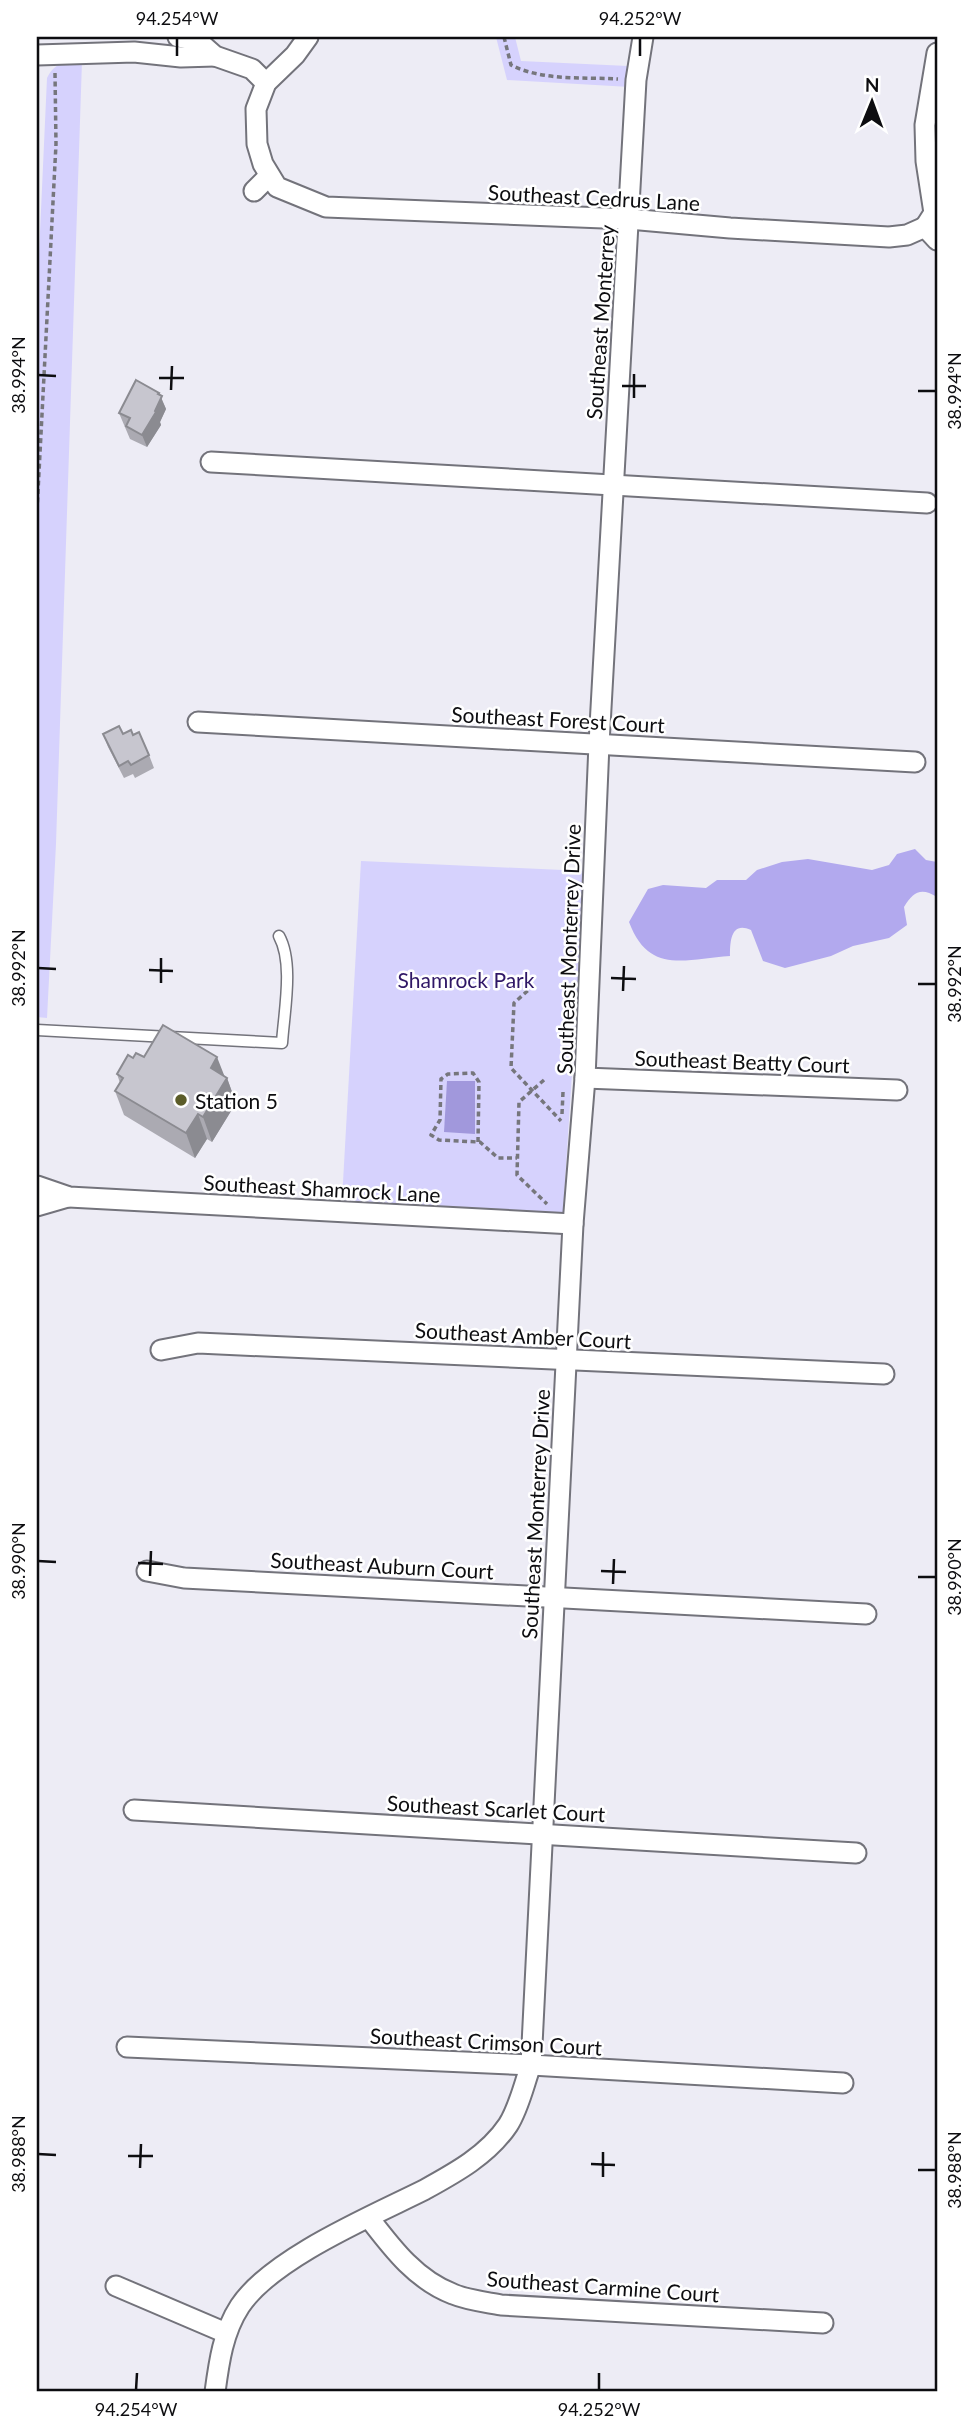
<svg xmlns="http://www.w3.org/2000/svg" width="974" height="2429" font-family="Lato,sans-serif">
<style>
.green{fill:#d6d2fd}
.forest{fill:#b2a9ee}
.water{fill:#a198dc}
.lines{fill:none;stroke-linecap:round;stroke-linejoin:round}
.service-casing{stroke:#73737b;stroke-width:13}
.minor-casing{stroke:#73737b;stroke-width:23}
.path{stroke:#76767c;stroke-width:3.5;stroke-dasharray:5 3.5;stroke-linecap:butt}
.service{stroke:#fff;stroke-width:10}
.minor{stroke:#fff;stroke-width:19}
.wall{fill:#abaab2}
.shaded-wall{fill:#8b8b91}
.building{fill:#c7c6cf;stroke:#8b8b91;stroke-width:2}
.ticks{fill:none;stroke:#0d0d10;stroke-width:2.5}
.poi-dot{fill:#5b5c29;stroke:#fff;stroke-width:2.5}
.labels{text-anchor:middle;dominant-baseline:central;stroke-width:5;stroke-linejoin:round;paint-order:stroke}
.street-label{font-size:21px;fill:#0d0d10;stroke:#fff}
.park-label{font-size:21px;fill:#2f1766;stroke:#fff}
.poi-label{font-size:21px;fill:#0d0d10;stroke:#fff;text-anchor:start}
.neatline{fill:none;stroke:#0d0d10;stroke-width:2.5}
.ticks-label{font-size:18px;text-anchor:middle;fill:#0d0d10}
</style>
<rect width="100%" height="100%" fill="#edecf5"/>
<g class="green">
<polygon points="496,37 515,37 521,61 628,66 630,87 507,80"/>
<path d="M82 61 56 844 47 1018 37 1017V298L47 78C55 62 65 62 82 61Z"/>
<polygon points="361,861 585,871 563,1213 342,1200"/>
</g>
<path class="forest" d="M915 849 926 860 937 862V897C921 887 913 892 904 907L907 925 889 938 853 946 831 956 785 968 763 961 751 930C731 921 730 941 730 956 685 959 649 975 629 922L648 889 663 885 706 888 717 880H746L757 870 782 862 808 859 872 870 889 865 897 854Z"/>
<polygon class="water" points="447,1081 475,1081 475,1134 444,1132"/>
<g class="lines">
<g class="service-casing">
<path id="service" d="M37 1030 282 1043C284 1012 294 963 279 936"/>
</g>
<g class="minor-casing">
<g id="minor">
<polyline points="178,37 198,41 215,56 252,69 266,83"/>
<polyline points="308,37 295,55 266,83 256,109 257,144 263,164 277,187 326,207 629,219 730,228 889,237 907,235 925,227"/>
<polyline points="37,55 134,52 181,57 215,56"/>
<polyline points="254,191 269,176"/>
<polyline points="925,227 934,213 926,161 925,125 937,53"/>
<polyline points="925,227 937,240"/>
<polyline points="211,462 927,503"/>
<polyline points="198,722 915,762"/>
<polyline points="585,1078 897,1090"/>
<polyline points="37,1186 69,1197 573,1224"/>
<polyline points="37,1206 68,1197"/>
<polyline points="161,1350 198,1343 884,1374"/>
<polyline points="147,1571 184,1578 866,1614"/>
<polyline points="134,1810 856,1853"/>
<polyline points="127,2047 531,2065 843,2083"/>
<path d="M369 2218C392 2248 416 2280 453 2294 467 2300 485 2302 501 2305L823 2323"/>
<polyline points="116,2286 226,2333"/>
<path d="M215 2392C219 2362 223 2332 240 2306 272 2258 372 2216 424 2190 455 2173 488 2155 508 2125 519 2108 524 2084 531 2065L573 1224 585 1078 599 744 636 80 643 37"/>
</g>
</g>
<g class="path">
<path d="M504 37 511 65C542 81 584 77 618 79"/>
<polyline points="37,511 56,144 55,73"/>
<polyline points="534,985 514,1003 511,1068 561,1121"/>
<polyline points="544,1080 519,1102 517,1175 547,1204"/>
<polyline points="562,1114 563,1092"/>
<polyline points="478,1142 479,1082 473,1073 448,1074 441,1079 440,1120 431,1135 439,1140 478,1142 480,1142 498,1158 517,1158"/>
</g>
<use href="#service" class="service"/>
<use href="#minor" class="minor"/>
</g>
<g class="wall">
<polygon points="160,395 166,409 160,422 161,425 147,447 130,439 119,413"/>
<polygon points="103,734 123,734 133,735 149,755 154,768 135,778 133,774 124,778 108,747"/>
<polygon points="144,1057 227,1078 236,1103 212,1142 207,1139 195,1158 124,1115 115,1091 120,1083 117,1074 133,1058"/>
</g>
<g class="shaded-wall">
<polygon points="159,393 166,409 160,422 161,425 147,447 142,435 155,411"/>
<polygon points="217,1057 226,1080 227,1078 236,1103 212,1142 203,1117 211,1068"/>
<polygon points="198,1114 207,1139 195,1158 186,1133"/>
</g>
<g class="building">
<polygon points="136,380 159,393 158,394 162,396 155,411 156,412 142,435 126,426 130,418 119,413"/>
<polygon points="119,726 123,734 131,730 133,735 139,732 149,755 131,765 128,761 119,766 103,734"/>
<polygon points="163,1025 217,1057 211,1068 227,1078 203,1117 198,1114 186,1133 115,1091 123,1078 117,1074 128,1055 133,1058 136,1053 144,1057"/>
</g>
<path class="ticks" d="M177 56V38M640 56V38M38 375 56 376M159 378H184M622 386H646M171 390 172 366M918 391H936M634 398V374M38 968 56 969M149 970 173 971M611 978 636 979M161 983V958M918 984H936M623 991 624 966M38 1561 56 1562M138 1563 163 1564M601 1571 626 1572M150 1576 151 1551M918 1577H936M613 1584 614 1559M38 2154 56 2155M128 2156H153M591 2164 615 2165M140 2168 141 2144M918 2170H936M603 2177V2152M136 2390 137 2373M599 2390V2373"/>
<circle class="poi-dot" cx="181" cy="1100" r="7"/>
<g class="labels">
<g class="street-label">
<text transform="translate(594 197) rotate(3)">Southeast Cedrus Lane</text>
<text transform="translate(600 322) rotate(-86)">Southeast Monterrey</text>
<text transform="translate(558 719) rotate(3)">Southeast Forest Court</text>
<text transform="translate(568 949) rotate(-88)">Southeast Monterrey Drive</text>
<text transform="translate(742 1061) rotate(2)">Southeast Beatty Court</text>
<text transform="translate(322 1188) rotate(3)">Southeast Shamrock Lane</text>
<text transform="translate(523 1335) rotate(3)">Southeast Amber Court</text>
<text transform="translate(535 1514) rotate(-87)">Southeast Monterrey Drive</text>
<text transform="translate(382 1565) rotate(3)">Southeast Auburn Court</text>
<text transform="translate(496 1808) rotate(3)">Southeast Scarlet Court</text>
<text transform="translate(486 2041) rotate(3)">Southeast Crimson Court</text>
<text transform="translate(603 2286) rotate(4)">Southeast Carmine Court</text>
</g>
<g class="park-label">
<text x="466" y="979">Shamrock Park</text>
</g>
<g class="poi-label">
<text x="195" y="1100">Station 5</text>
</g>
</g>
<rect width="974" height="2429" fill="none" stroke="#ffffff" stroke-width="77"/>
<g transform="translate(872 102) rotate(1)" stroke="#ffffff" stroke-width="5" paint-order="stroke">
<path d="M0-5L12 26L0 18L-12 26Z" fill="#0d0d10"/>
<text y="-10" font-size="19" font-weight="bold" text-anchor="middle" fill="#0d0d10">N</text>
</g>
<rect x="38" y="38" width="898" height="2352" class="neatline"/>
<g class="ticks-label">
<text x="177" y="25">94.254°W</text>
<text x="640" y="25">94.252°W</text>
<text transform="translate(19 375) rotate(-90)" y="6">38.994°N</text>
<text transform="translate(955 391) rotate(-90)" y="6">38.994°N</text>
<text transform="translate(19 968) rotate(-90)" y="6">38.992°N</text>
<text transform="translate(955 984) rotate(-90)" y="6">38.992°N</text>
<text transform="translate(19 1561) rotate(-90)" y="6">38.990°N</text>
<text transform="translate(955 1577) rotate(-90)" y="6">38.990°N</text>
<text transform="translate(19 2154) rotate(-90)" y="6">38.988°N</text>
<text transform="translate(955 2170) rotate(-90)" y="6">38.988°N</text>
<text x="136" y="2416">94.254°W</text>
<text x="599" y="2416">94.252°W</text>
</g>
</svg>
